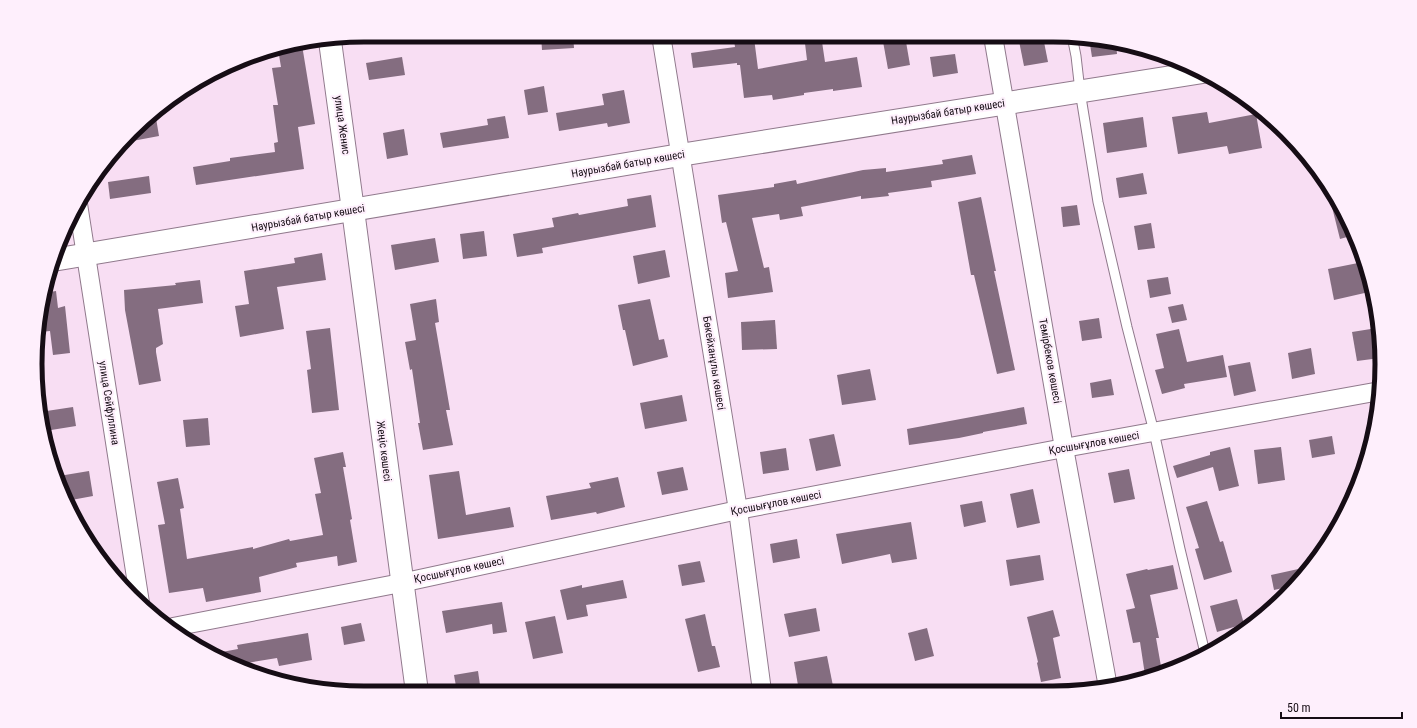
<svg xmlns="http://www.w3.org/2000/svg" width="1417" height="728" font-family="'Roboto Condensed',sans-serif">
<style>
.building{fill:#846d80}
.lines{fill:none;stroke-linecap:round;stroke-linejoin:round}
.lane-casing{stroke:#90798c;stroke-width:11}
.street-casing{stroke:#90798c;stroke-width:20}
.secondary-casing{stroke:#90798c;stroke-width:24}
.lane{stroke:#fff;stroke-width:9}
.street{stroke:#fff;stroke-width:18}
.secondary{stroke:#fff;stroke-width:22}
.labels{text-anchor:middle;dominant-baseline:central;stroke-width:4;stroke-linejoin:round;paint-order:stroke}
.street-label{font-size:11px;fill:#160d15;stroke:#feeffc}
.rim{fill:none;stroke:#160d15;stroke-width:5}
</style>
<rect width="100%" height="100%" fill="#f8def3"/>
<g class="building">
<polygon points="541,35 573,35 574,48 542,50"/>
<polygon points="804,35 821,35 825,62 857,57 862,87 833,91 833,89 804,93 804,95 773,100 772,95 744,98 740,65 737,65 737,63 693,68 691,53 735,47 734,40 754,38 758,69 807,60"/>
<polygon points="882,36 905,36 910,65 888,69"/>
<polygon points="1043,37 1048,62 1024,66 1019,41"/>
<polygon points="1089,38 1116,43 1117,54 1092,57"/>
<polygon points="302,45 315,124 298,127 304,169 196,185 193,167 230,161 230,158 275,152 274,143 278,142 273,105 278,105 272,68 281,67 278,49"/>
<polygon points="955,54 958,73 933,77 930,57"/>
<polygon points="402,57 405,75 369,80 366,63"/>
<polygon points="544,86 548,112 528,115 524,90"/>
<polygon points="624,90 630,123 608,127 607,123 559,131 556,113 604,105 602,94"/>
<polygon points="155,112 159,136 127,142 146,122"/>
<polygon points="1207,112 1209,123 1256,114 1262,148 1229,154 1227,146 1178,154 1172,117"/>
<polygon points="505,116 509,138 443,148 440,133 488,125 487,119"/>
<polygon points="1143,117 1147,147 1107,153 1103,123"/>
<polygon points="404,129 408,155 387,159 383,133"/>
<polygon points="972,155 976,174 931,181 932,187 888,193 889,196 861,199 861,196 801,207 803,216 780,220 779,214 752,218 764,268 769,267 773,292 728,298 725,273 738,271 726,222 722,223 718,195 774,187 774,184 796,180 797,184 863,170 886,168 886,172 943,164 942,160"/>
<polygon points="1143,173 1147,194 1119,198 1116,178"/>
<polygon points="149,176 151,193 110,199 108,182"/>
<polygon points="1334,194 1338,199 1354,235 1340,239 1329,195"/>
<polygon points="651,195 656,227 542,248 543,253 517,257 513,234 554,227 552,218 578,213 579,215 628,206 627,199"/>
<polygon points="981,197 996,271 994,271 1015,370 997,374 974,275 971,275 958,202"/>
<polygon points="1077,205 1080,225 1063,227 1061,207"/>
<polygon points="1151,223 1155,248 1138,250 1134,226"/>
<polygon points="484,231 487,256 463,259 460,234"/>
<polygon points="435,238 439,262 395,270 391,245"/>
<polygon points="665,250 670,277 638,284 633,256"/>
<polygon points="322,253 326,280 277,287 284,329 240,337 235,306 249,304 244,271 295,263 294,258"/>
<polygon points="1363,262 1369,292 1334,300 1328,269"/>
<polygon points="1168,277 1171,294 1150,298 1147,280"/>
<polygon points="200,280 203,303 158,309 163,344 156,348 156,352 161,381 139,385 125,310 124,290 176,285 175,283"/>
<polygon points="56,291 58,308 65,306 70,353 53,355 50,331 40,332 41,300 44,293"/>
<polygon points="436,299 439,322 435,323 450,410 446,410 453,445 423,450 418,423 420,423 412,369 410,370 405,342 416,340 410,304"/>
<polygon points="650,299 659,340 664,339 668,357 633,366 625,330 623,330 618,305"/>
<polygon points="1183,304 1187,320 1172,323 1168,307"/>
<polygon points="1099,318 1102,338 1082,341 1079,321"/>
<polygon points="775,320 777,349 742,350 741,322"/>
<polygon points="330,328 339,410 312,413 307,370 311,369 306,331"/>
<polygon points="1377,328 1380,358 1357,361 1352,332"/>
<polygon points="1179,329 1187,362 1223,355 1227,377 1184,384 1185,388 1162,394 1155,370 1164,368 1156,334"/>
<polygon points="1311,348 1315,374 1292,379 1288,353"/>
<polygon points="1250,362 1256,391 1234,396 1228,366"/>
<polygon points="870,369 876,400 842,405 837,375"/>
<polygon points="1111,379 1114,395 1092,398 1090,383"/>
<polygon points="682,395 687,421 645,429 640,403"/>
<polygon points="73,407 76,426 45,431 40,412"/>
<polygon points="1024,407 1027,424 983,432 983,433 959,438 909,445 907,429"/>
<polygon points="208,418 210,445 186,447 183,420"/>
<polygon points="834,434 841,466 816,471 809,439"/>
<polygon points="1332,436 1335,454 1312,458 1309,440"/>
<polygon points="1230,447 1239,486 1219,491 1213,467 1177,478 1173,466 1210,455 1210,452"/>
<polygon points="1281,447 1285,480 1258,484 1254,450"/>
<polygon points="786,448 789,470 763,474 760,452"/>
<polygon points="343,452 346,467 343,467 352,519 350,520 357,562 338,566 337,556 296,563 297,567 259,577 261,592 206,602 203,588 169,593 158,525 165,524 157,482 178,478 184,508 180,509 187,559 253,547 253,549 289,539 290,541 323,535 315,494 321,493 314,458"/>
<polygon points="683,467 688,490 662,495 657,472"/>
<polygon points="1129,469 1135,499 1114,503 1108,473"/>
<polygon points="89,471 93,496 66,501 59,476"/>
<polygon points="459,471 466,515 510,507 514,527 438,539 429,475"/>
<polygon points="618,477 625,507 597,514 596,512 551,520 546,496 591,488 589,483"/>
<polygon points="1033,489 1040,523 1017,528 1010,494"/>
<polygon points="982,501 986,522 964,527 960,505"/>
<polygon points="1207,501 1220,542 1223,541 1232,572 1204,580 1195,549 1199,548 1186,507"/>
<polygon points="911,522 917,559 892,563 890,554 842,564 836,534"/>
<polygon points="797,539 800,558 773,563 770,544"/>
<polygon points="1040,555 1044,580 1010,586 1006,560"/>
<polygon points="700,561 705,582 682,586 678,565"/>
<polygon points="1173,565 1178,589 1150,595 1159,638 1156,638 1162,672 1145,675 1140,642 1133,643 1126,610 1135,608 1126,574 1147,569 1148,570"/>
<polygon points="1312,566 1292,586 1274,590 1271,575"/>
<polygon points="623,580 627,598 586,605 588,616 567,620 560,590 582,585 582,588"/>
<polygon points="1237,599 1244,624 1217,632 1210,606"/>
<polygon points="502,602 507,632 493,634 492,624 446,633 442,611"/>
<polygon points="816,608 820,631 789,637 784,614"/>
<polygon points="1053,610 1060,636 1053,638 1061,678 1041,682 1037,663 1038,662 1027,617"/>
<polygon points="705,614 712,646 715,646 720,667 698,672 685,619"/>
<polygon points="555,616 563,653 533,659 525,622"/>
<polygon points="361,623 365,641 344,645 341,627"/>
<polygon points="927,628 934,656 915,661 908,633"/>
<polygon points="308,633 312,660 279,666 277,658 234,665 219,659 211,654 238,649 237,645"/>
<polygon points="827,656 834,691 799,691 794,662"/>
<polygon points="478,671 481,692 457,692 454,675"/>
</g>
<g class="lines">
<g class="lane-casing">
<polyline id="lane" points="1072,36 1076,56 1080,91 1098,202 1127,327 1154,432 1180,549 1205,653"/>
</g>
<g class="street-casing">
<g id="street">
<polyline points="661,35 738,510 762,691"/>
<polyline points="993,36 1064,448 1108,687"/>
<polyline points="78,204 140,603"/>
<polyline points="173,627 401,583 738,510 1064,448 1380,391"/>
</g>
</g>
<g class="secondary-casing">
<g id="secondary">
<polyline points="330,41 353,210 417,692"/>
<polyline points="53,260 680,155 1203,72"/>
</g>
</g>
<use href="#lane" class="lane"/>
<use href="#street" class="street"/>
<use href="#secondary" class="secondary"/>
</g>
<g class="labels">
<g class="street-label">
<text transform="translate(948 112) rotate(-9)">Наурызбай батыр көшесі</text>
<text transform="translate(342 125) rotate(82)">улица Женис</text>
<text transform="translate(628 164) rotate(-10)">Наурызбай батыр көшесі</text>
<text transform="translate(308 218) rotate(-10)">Наурызбай батыр көшесі</text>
<text transform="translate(1050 361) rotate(80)">Темірбеков көшесі</text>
<text transform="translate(714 363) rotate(81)">Бөкейханұлы көшесі</text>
<text transform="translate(109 403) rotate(81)">улица Сейфуллина</text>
<text transform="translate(1094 443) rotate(-10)">Қосшығұлов көшесі</text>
<text transform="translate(384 451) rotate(83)">Жеңіс көшесі</text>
<text transform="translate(776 503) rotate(-11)">Қосшығұлов көшесі</text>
<text transform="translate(459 570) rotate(-12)">Қосшығұлов көшесі</text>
</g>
</g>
<path d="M0 0H1417V728H0ZM364 42H1053A322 322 0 0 1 1375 364V364A322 322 0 0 1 1053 686H364A322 322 0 0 1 42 364V364A322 322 0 0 1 364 42Z" fill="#feeffc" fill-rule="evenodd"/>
<path class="rim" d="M364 42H1053A322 322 0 0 1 1375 364V364A322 322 0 0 1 1053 686H364A322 322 0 0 1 42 364V364A322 322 0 0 1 364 42Z"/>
<path d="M1281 712v6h121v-6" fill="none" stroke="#160d15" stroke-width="2"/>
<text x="1287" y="712" font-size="12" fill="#160d15" stroke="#feeffc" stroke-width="3" paint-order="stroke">50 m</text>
</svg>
